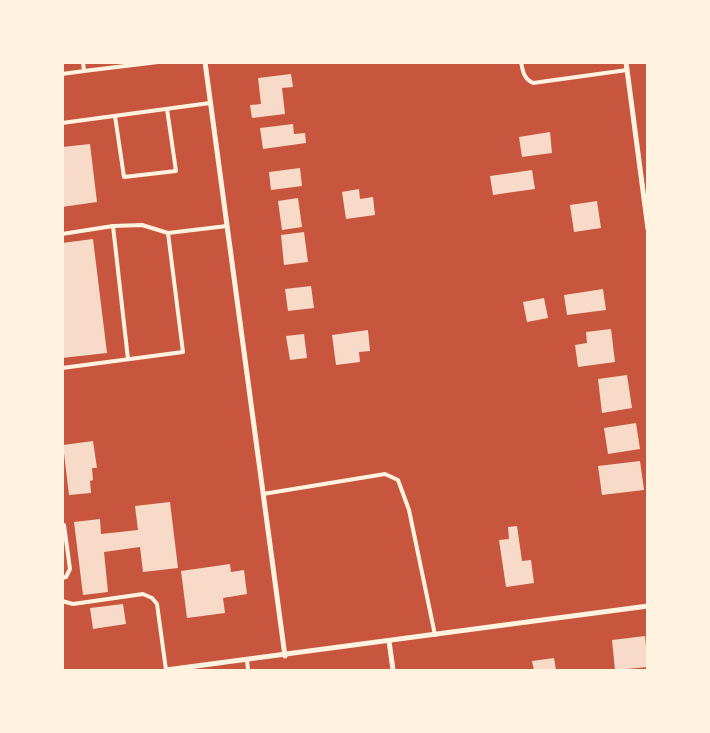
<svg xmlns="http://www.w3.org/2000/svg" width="710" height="733" font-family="'Alegreya Sans',sans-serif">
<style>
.building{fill:#f7dbc8}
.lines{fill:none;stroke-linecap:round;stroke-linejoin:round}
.service{stroke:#fff3e0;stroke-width:4}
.minor{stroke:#fff3e0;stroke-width:5}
</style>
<rect width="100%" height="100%" fill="#c8553d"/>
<g class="building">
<polygon points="291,74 293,87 282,88 285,114 252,118 250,105 261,104 258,78"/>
<polygon points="293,124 294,134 305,133 306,143 263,149 260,128"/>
<polygon points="550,132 552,153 522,157 519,137"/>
<polygon points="90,144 97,202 62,207 62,147"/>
<polygon points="300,168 302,186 271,190 269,172"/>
<polygon points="532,170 535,189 493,195 490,176"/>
<polygon points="359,189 360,199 373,197 375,215 346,219 342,192"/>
<polygon points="298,198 302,227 282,230 278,201"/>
<polygon points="597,201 601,228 574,232 570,205"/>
<polygon points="304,232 308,262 284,265 281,235"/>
<polygon points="93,239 107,353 62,358 62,243"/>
<polygon points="311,286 314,308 288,311 285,289"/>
<polygon points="603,289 606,310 567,315 564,295"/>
<polygon points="544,298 548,318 527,322 523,302"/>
<polygon points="611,329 615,362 578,367 575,345 587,343 586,332"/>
<polygon points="368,330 370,351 359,352 360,362 336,365 332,335"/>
<polygon points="304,334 307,358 290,360 286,336"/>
<polygon points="627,375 632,408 602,413 598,379"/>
<polygon points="636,423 640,449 608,454 604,428"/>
<polygon points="93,441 97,468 92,468 93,480 90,481 91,493 69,495 63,445"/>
<polygon points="640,461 644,490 602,495 598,466"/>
<polygon points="170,502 178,568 143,572 140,547 104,552 108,592 83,595 74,522 100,519 101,534 138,530 135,506"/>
<polygon points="517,526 522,561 531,560 534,583 506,587 499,540 509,539 508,527"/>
<polygon points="230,564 231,572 244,570 247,594 223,598 225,613 187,618 181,571"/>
<polygon points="123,604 126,624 93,629 90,608"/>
<polygon points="645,636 646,647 648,646 648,667 615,670 612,640"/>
<polygon points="554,658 556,670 534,670 532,661"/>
</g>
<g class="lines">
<g class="service">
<path d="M521 62C523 72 524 79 533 83L627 70"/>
<polyline points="84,71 158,62"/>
<polyline points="62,74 84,71 83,62"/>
<polyline points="115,116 124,177 176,171 167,109"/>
<polyline points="62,123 210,103"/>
<polyline points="113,226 128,359"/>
<polyline points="62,234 113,226 142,225 168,233 227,226"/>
<polyline points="62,368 183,352 168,233"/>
<polyline points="263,494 385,474 398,480 409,510 435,635"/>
<polyline points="62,578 66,577 70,569 64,525"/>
<polyline points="62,601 73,604 143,594 152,598 157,604 166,670"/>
<polyline points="247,660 248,670"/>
</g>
<g class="minor">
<polyline points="205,62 285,656"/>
<polyline points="626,62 648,229"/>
<polyline points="389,641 393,670"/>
<polyline points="166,670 648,606"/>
</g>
</g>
<rect width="710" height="733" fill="none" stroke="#fff3e0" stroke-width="128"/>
</svg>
